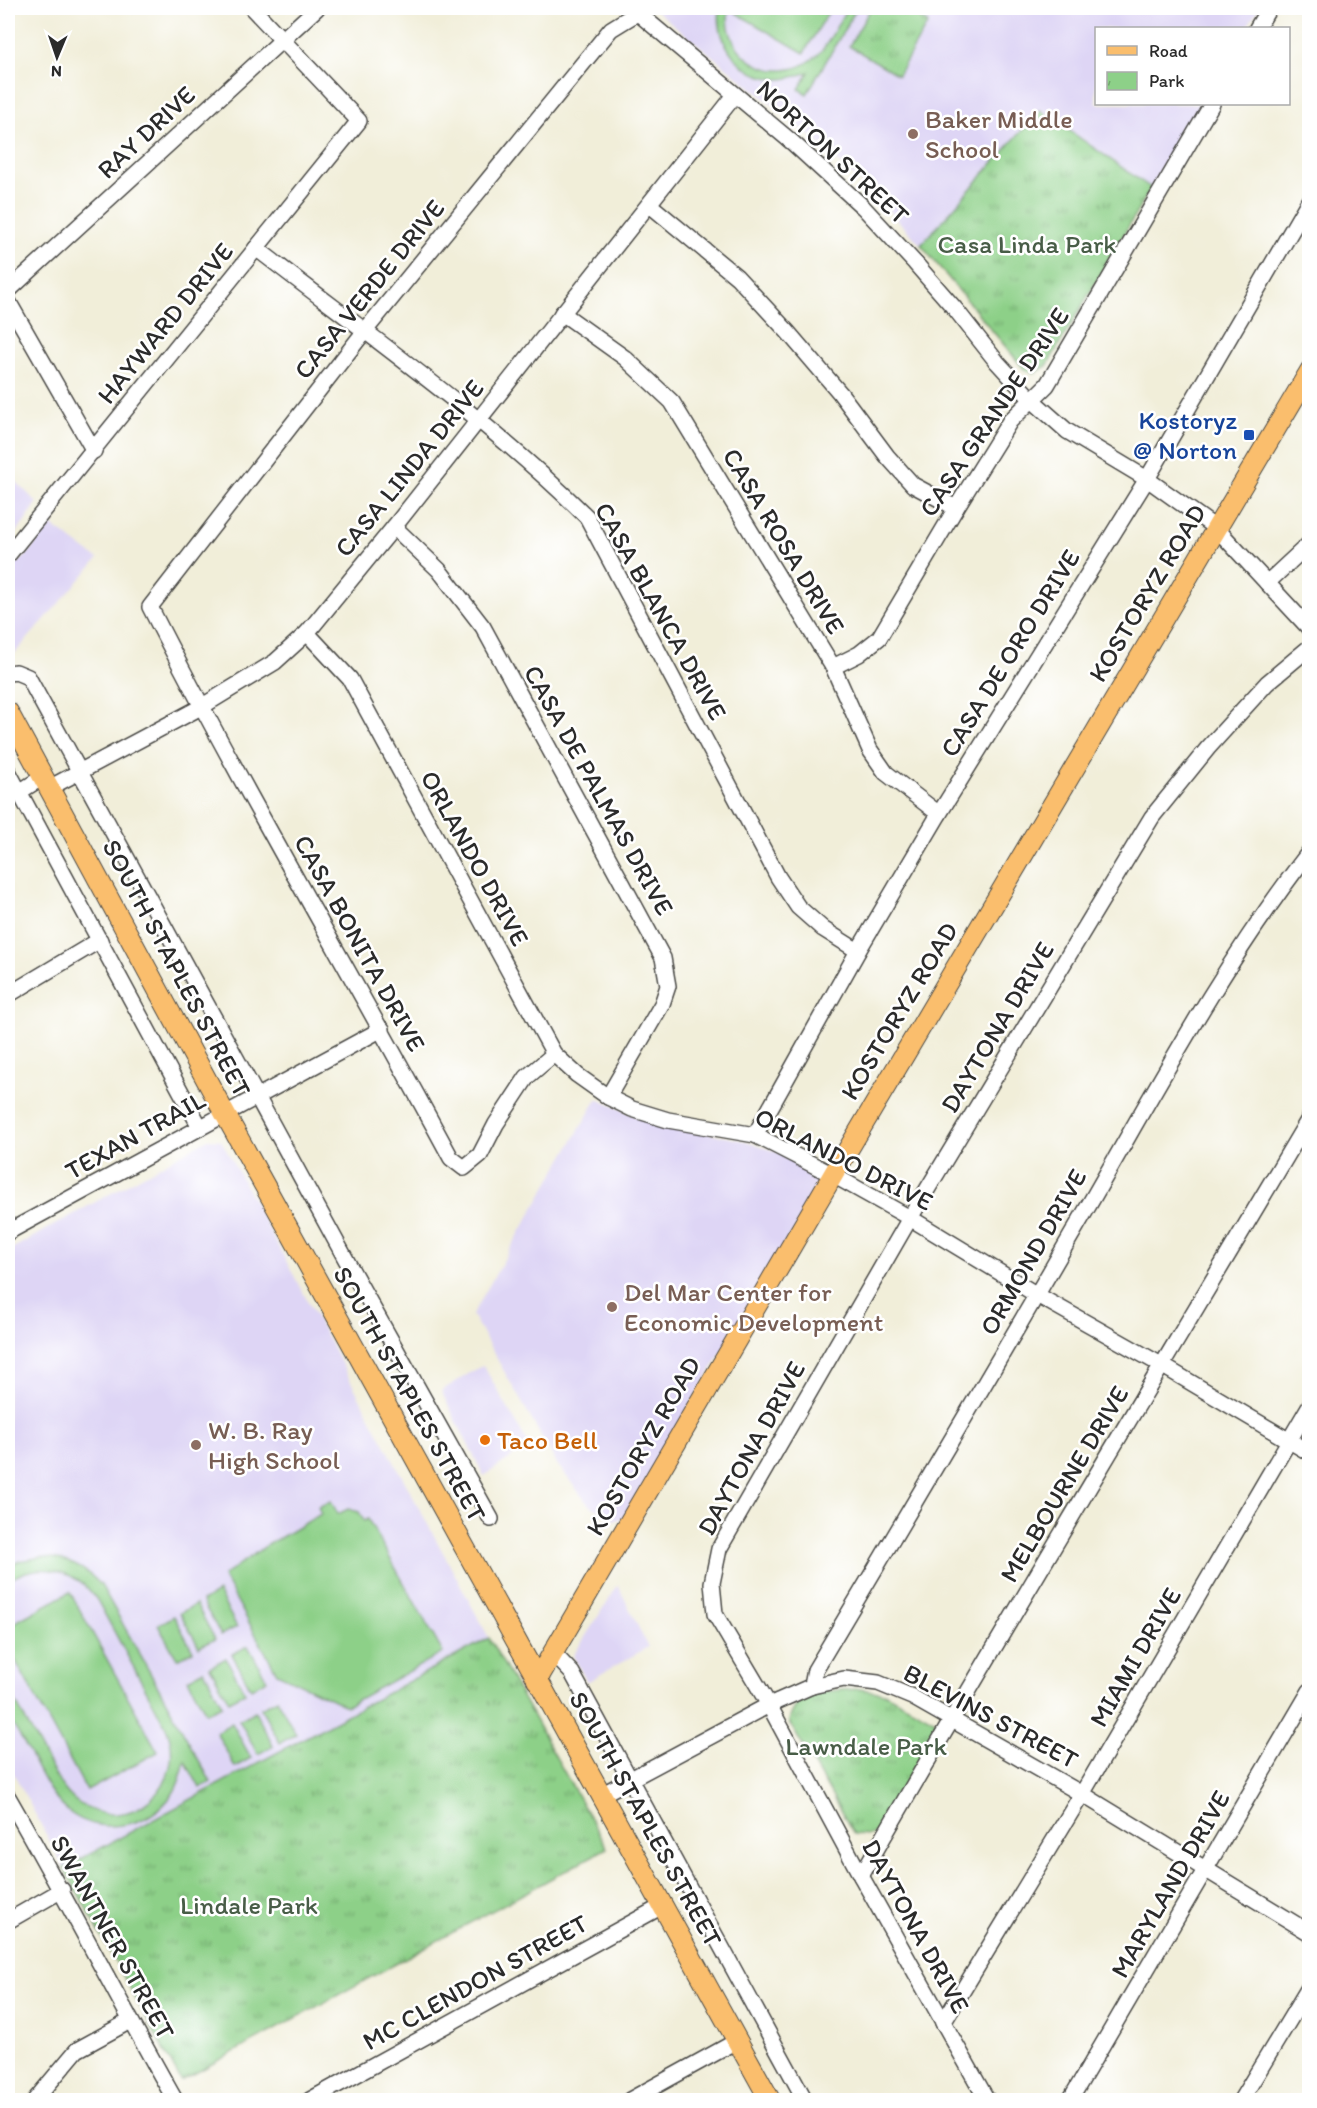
<svg xmlns="http://www.w3.org/2000/svg" width="1317" height="2108" font-family="Itim,sans-serif">
<style>
.built{fill:#ded5f5}
.grass{fill:#8dd088;stroke:#5c7e5a;stroke-width:1.5}
.park{fill:url(#park-tufts);stroke:#5c7e5a;stroke-width:1.5}
.lines{fill:none;stroke-linecap:round;stroke-linejoin:round}
.minor-casing{stroke:#494845;stroke-width:18}
.major-casing{stroke:#494845;stroke-width:22}
.minor{stroke:#fff;stroke-width:15}
.major{stroke:#fabe6d;stroke-width:20}
.education-dot{fill:#8d6e63;stroke:#fff;stroke-width:2}
.transit-dot{fill:#1a4fb4;stroke:#fff;stroke-width:2}
.food-dot{fill:#e8710a;stroke:#fff;stroke-width:2}
.labels{text-anchor:middle;dominant-baseline:central;stroke-width:5;stroke-linejoin:round;paint-order:stroke}
.education-label{font-size:26px;fill:#785e54;stroke:#fff;text-anchor:start}
.street-label{font-size:26px;fill:#2b2b2b;stroke:#fff}
.park-label{font-size:26px;fill:#485d47;stroke:#fff}
.transit-label{font-size:26px;fill:#164399;stroke:#fff;text-anchor:end}
.food-label{font-size:26px;fill:#c56008;stroke:#fff;text-anchor:start}
</style>
<defs>
<pattern id="park-tufts" width="24" height="20" patternUnits="userSpaceOnUse" patternTransform="scale(1.5)"><rect width="24" height="20" fill="#8dd088"/><path d="M3 7l-1-3M5 7V3M7 7l1-3M15 17l-1-3M17 17v-4M19 17l1-3" fill="none" stroke="#73a96f"/></pattern>
</defs>
<rect width="100%" height="100%" fill="#fff"/>
<filter id="ink" filterUnits="userSpaceOnUse"><feTurbulence type="fractalNoise" baseFrequency=".0167" numOctaves="2"/><feDisplacementMap in="SourceGraphic" scale="12" xChannelSelector="R" yChannelSelector="G"/><feConvolveMatrix kernelMatrix="1 2 1 2 8 2 1 2 1" color-interpolation-filters="sRGB"/></filter>
<filter id="wash" filterUnits="userSpaceOnUse"><feTurbulence type="fractalNoise" baseFrequency=".008" numOctaves="4" result="noise"/><feDisplacementMap in="SourceGraphic" scale="24" xChannelSelector="R" yChannelSelector="G"/><feGaussianBlur stdDeviation="1.35" result="paint"/><feColorMatrix in="noise" values="0 0 0 0 0 0 0 0 0 0 0 0 0 0 0 0 0 1.4 0 .05"/><feComposite in="paint" operator="in"/></filter>
<g filter="url(#wash)">
<rect width="100%" height="100%" fill="#f1eed9"/>
<g class="built">
<polygon points="653,8 1259,8 1246,28 1096,28 1096,104 1201,104 1151,188 1040,110 921,245 877,198 817,141"/>
<polygon points="8,473 37,503 24,523 8,541"/>
<polygon points="50,524 98,559 8,661 8,571 26,556"/>
<polygon points="597,1099 648,1121 746,1141 777,1152 819,1173 823,1181 623,1519 614,1520 588,1504 557,1464 472,1315"/>
<polygon points="208,1139 221,1140 489,1638 64,1868 8,1763 8,1251"/>
<polygon points="483,1365 529,1445 484,1476 441,1391"/>
<polygon points="618,1585 648,1647 587,1682 573,1656"/>
</g>
<g class="grass">
<path d="M720 8H729C721 56 775 89 814 58 829 46 837 24 847 8H857L807 94 799 89 809 72C799 75 789 80 778 79 741 77 715 43 720 8Z"/>
<polygon points="740,8 831,8 804,53 736,13"/>
<polygon points="331,1501 338,1514 348,1509 359,1512 364,1521 368,1519 443,1653 346,1706 277,1673 223,1576 266,1546 321,1514 318,1507"/>
<path d="M42 1557C66 1558 85 1567 101 1585L211 1782 200 1788 185 1761C182 1774 179 1785 172 1795 148 1828 101 1836 69 1812 48 1795 37 1767 24 1743 19 1734 12 1725 8 1715 6 1707 7 1696 8 1688 19 1708 30 1728 41 1749 51 1767 60 1789 77 1802 130 1840 192 1782 165 1725L97 1600C76 1569 39 1560 8 1581V1567L19 1561Z"/>
<polygon points="70,1592 158,1752 87,1791 8,1647 8,1626"/>
<polygon points="218,1592 237,1627 221,1635 202,1601"/>
<polygon points="196,1604 215,1639 199,1647 180,1613"/>
<polygon points="174,1616 193,1651 177,1659 158,1625"/>
<polygon points="248,1646 267,1680 251,1689 232,1654"/>
<polygon points="226,1658 245,1693 229,1701 210,1667"/>
<polygon points="204,1670 222,1705 206,1713 188,1679"/>
<polygon points="277,1699 296,1734 280,1743 261,1708"/>
<polygon points="255,1711 273,1746 258,1754 239,1720"/>
<polygon points="232,1723 251,1758 235,1767 216,1732"/>
</g>
<g class="park">
<polygon points="871,8 902,8 928,23 898,75 849,46"/>
<polygon points="1040,110 1151,188 1047,366 1035,373 1025,370 921,245"/>
<polygon points="489,1638 607,1848 181,2081 64,1868"/>
<path d="M860 1689 884 1693 934 1720 937 1725 938 1734 882 1830 870 1835 854 1834 789 1722C796 1688 830 1691 860 1689Z"/>
</g>
</g>
<g filter="url(#ink)">
<g class="lines">
<g class="minor-casing">
<g id="minor">
<polyline points="632,8 793,143 863,207 915,263 956,310 997,362 1032,400 1067,431 1147,479 1217,529 1310,629"/>
<polyline points="1257,28 1269,8"/>
<polyline points="650,205 737,277 787,331 840,393 887,456 913,485 956,508"/>
<path d="M256 248C368 335 486 417 587 517L778 877 798 907 823 929 858 951"/>
<polyline points="8,291 317,8"/>
<polyline points="8,301 94,451"/>
<polyline points="562,313 625,358 672,402 833,667 870,750 886,773 939,814"/>
<polyline points="394,527 439,570 483,627 663,958 668,986 662,1004 608,1097"/>
<polyline points="8,555 359,121 252,8"/>
<polyline points="1267,583 1310,543"/>
<polyline points="307,633 350,679 554,1054 577,1075 608,1097 632,1109 668,1120 755,1135 833,1175 910,1218 1037,1295 1163,1366 1310,1453"/>
<polyline points="833,667 859,654 879,638 956,508 1010,421 1047,385 1212,104"/>
<polyline points="8,673 16,672 28,677 355,1276 491,1519"/>
<polyline points="8,771 200,1127"/>
<polyline points="49,788 201,707 275,662 307,633 394,527 735,95"/>
<polyline points="8,799 43,777"/>
<polyline points="8,995 100,940"/>
<path d="M554 1054 527 1077 496 1124 480 1155 464 1168 451 1158C352 974 245 794 150 607L364 332 611 29 637 13"/>
<polyline points="755,1135 858,951 939,814 1147,479 1310,199"/>
<polyline points="8,1232 382,1029"/>
<polyline points="553,1653 572,1673 805,2100"/>
<path d="M812 1686 815 1670C906 1517 997 1364 1086 1210 1157 1087 1223 963 1310 851"/>
<polyline points="601,1795 769,1705 812,1686 844,1679 878,1683 912,1697 1082,1794 1310,1933"/>
<path d="M8 1797C66 1897 118 2000 175 2100"/>
<path d="M861 1876C1007 1621 1160 1370 1310 1117"/>
<polyline points="8,1921 62,1890"/>
<polyline points="943,2023 1082,1794 1310,1405"/>
<polyline points="35,2100 77,2050 130,2021"/>
<polyline points="310,2100 664,1905"/>
<polyline points="630,2100 737,2041"/>
<polyline points="987,2100 861,1876 769,1705 715,1614 712,1583 719,1549 910,1218 1152,817 1208,748 1267,683 1310,647"/>
<polyline points="1070,2100 1310,1691"/>
<polyline points="1241,2100 1310,1986"/>
</g>
</g>
<g class="major-casing">
<g id="major">
<polyline points="8,712 225,1114 770,2100"/>
<polyline points="537,1680 833,1175 1310,371"/>
</g>
</g>
<use href="#minor" class="minor"/>
<use href="#major" class="major"/>
</g>
</g>
<g class="education-dot">
<circle cx="913" cy="134" r="6"/>
<circle cx="612" cy="1307" r="6"/>
<circle cx="196" cy="1445" r="6"/>
</g>
<rect class="transit-dot" x="1243" y="429" width="12" height="12" rx="3"/>
<circle class="food-dot" cx="485" cy="1440" r="6"/>
<g class="labels">
<g class="education-label">
<text x="925" y="119">Baker Middle<tspan x="925" dy="30">School</tspan></text>
<text x="624" y="1292">Del Mar Center for<tspan x="624" dy="30">Economic Development</tspan></text>
<text x="208" y="1430">W. B. Ray<tspan x="208" dy="30">High School</tspan></text>
</g>
<g class="street-label">
<text transform="translate(146 132) rotate(-43)">RAY DRIVE</text>
<text transform="translate(833 152) rotate(43)">NORTON STREET</text>
<text transform="translate(369 289) rotate(-51)">CASA VERDE DRIVE</text>
<text transform="translate(165 323) rotate(-51)">HAYWARD DRIVE</text>
<text transform="translate(994 412) rotate(-56)">CASA GRANDE DRIVE</text>
<text transform="translate(409 468) rotate(-51)">CASA LINDA DRIVE</text>
<text transform="translate(784 541) rotate(59)">CASA ROSA DRIVE</text>
<text transform="translate(1147 593) rotate(-59)">KOSTORYZ ROAD</text>
<text transform="translate(661 611) rotate(61)">CASA BLANCA DRIVE</text>
<text transform="translate(1010 653) rotate(-58)">CASA DE ORO DRIVE</text>
<text transform="translate(599 790) rotate(61)">CASA DE PALMAS DRIVE</text>
<text transform="translate(475 858) rotate(61)">ORLANDO DRIVE</text>
<text transform="translate(360 943) rotate(61)">CASA BONITA DRIVE</text>
<text transform="translate(177 968) rotate(62)">SOUTH STAPLES STREET</text>
<text transform="translate(899 1011) rotate(-59)">KOSTORYZ ROAD</text>
<text transform="translate(997 1027) rotate(-59)">DAYTONA DRIVE</text>
<text transform="translate(135 1135) rotate(-29)">TEXAN TRAIL</text>
<text transform="translate(844 1159) rotate(27)">ORLANDO DRIVE</text>
<text transform="translate(1033 1252) rotate(-60)">ORMOND DRIVE</text>
<text transform="translate(410 1394) rotate(61)">SOUTH STAPLES STREET</text>
<text transform="translate(643 1446) rotate(-60)">KOSTORYZ ROAD</text>
<text transform="translate(751 1448) rotate(-61)">DAYTONA DRIVE</text>
<text transform="translate(1064 1484) rotate(-59)">MELBOURNE DRIVE</text>
<text transform="translate(1135 1657) rotate(-60)">MIAMI DRIVE</text>
<text transform="translate(991 1716) rotate(28)">BLEVINS STREET</text>
<text transform="translate(646 1819) rotate(61)">SOUTH STAPLES STREET</text>
<text transform="translate(1170 1884) rotate(-60)">MARYLAND DRIVE</text>
<text transform="translate(916 1926) rotate(61)">DAYTONA DRIVE</text>
<text transform="translate(113 1937) rotate(61)">SWANTNER STREET</text>
<text transform="translate(475 1982) rotate(-29)">MC CLENDON STREET</text>
</g>
<g class="park-label">
<text x="1027" y="244">Casa Linda Park</text>
<text x="866" y="1746">Lawndale Park</text>
<text x="249" y="1905">Lindale Park</text>
</g>
<g class="transit-label">
<text x="1237" y="420">Kostoryz<tspan x="1237" dy="30">@ Norton</tspan></text>
</g>
<g class="food-label">
<text x="497" y="1440">Taco Bell</text>
</g>
</g>
<rect width="1317" height="2108" fill="none" stroke="#fff" stroke-width="30"/>
<rect x="1095" y="27" width="195" height="78" fill="#ffffff" stroke="#aaaaaa" stroke-width="1.5"/>
<rect x="1107" y="46" width="30" height="9" fill="#fabe6d" stroke="#aaaaaa" stroke-width="1.5"/>
<text x="1149" y="57" font-size="18" fill="#2b2b2b">Road</text>
<rect x="1107" y="72" width="30" height="18" fill="url(#park-tufts)" stroke="#aaaaaa" stroke-width="1.5"/>
<text x="1149" y="87" font-size="18" fill="#2b2b2b">Park</text>
<g transform="translate(57 57) rotate(182)" stroke="#ffffff" stroke-width="4.5" paint-order="stroke">
<path d="M0-4.5L10 22L0 15L-10 22Z" fill="#2b2b2b"/>
<text y="-9" font-size="16" font-weight="bold" text-anchor="middle" fill="#2b2b2b">N</text>
</g>
</svg>
